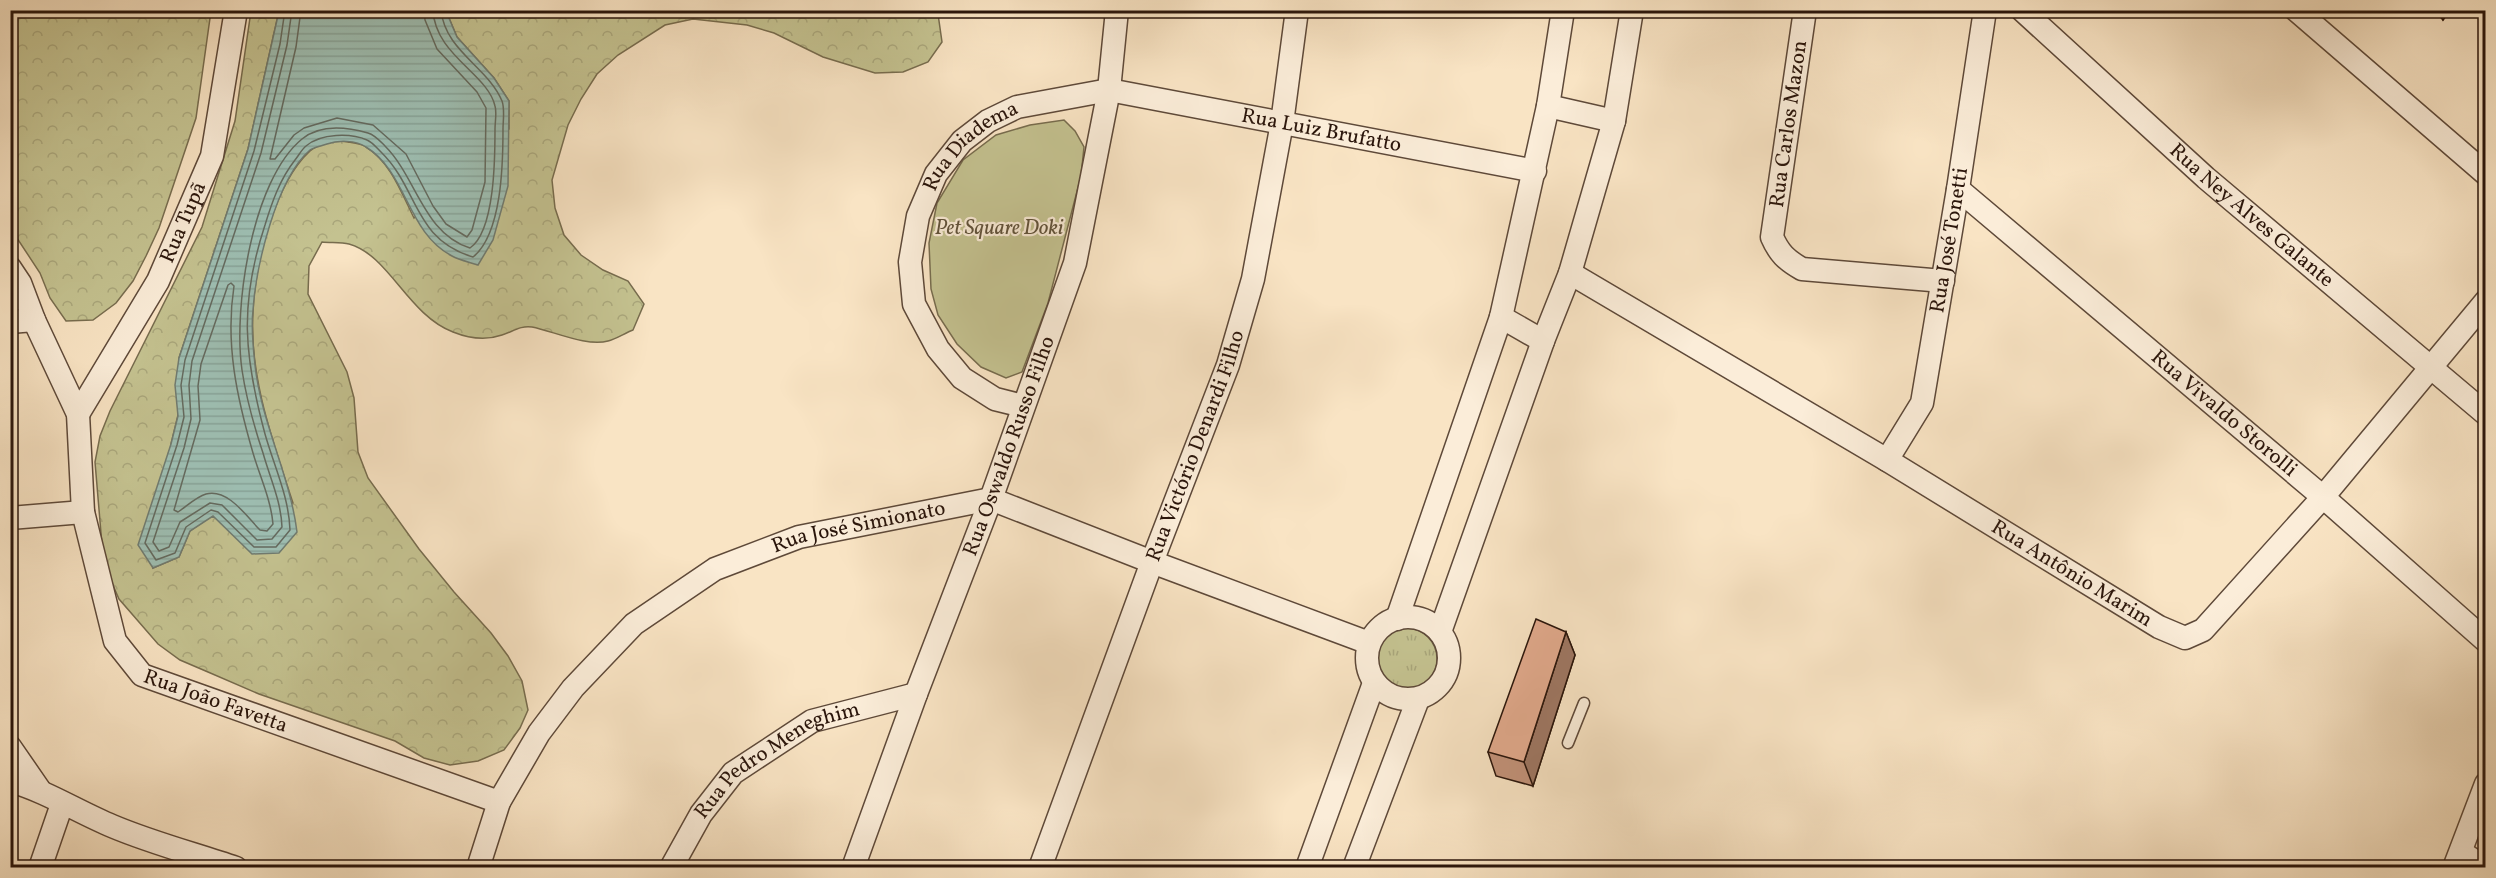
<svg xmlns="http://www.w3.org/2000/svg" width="2496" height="878" font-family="Vollkorn,serif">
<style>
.grass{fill:url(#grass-tufts);stroke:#776c4e;stroke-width:1.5}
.forest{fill:url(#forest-crowns);stroke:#776c4e;stroke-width:1.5}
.green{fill:#c4c290;stroke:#776c4e;stroke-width:1.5}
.water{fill:url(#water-rules);stroke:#707b70;stroke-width:1.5}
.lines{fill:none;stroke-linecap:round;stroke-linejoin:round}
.shore{stroke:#646a5f;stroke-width:1.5}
.lane-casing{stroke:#5e4939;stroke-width:13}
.street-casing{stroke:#5e4939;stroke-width:25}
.lane{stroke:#fbedd9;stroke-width:10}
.street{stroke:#fbedd9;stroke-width:22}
.wall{fill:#c29279;stroke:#2a150b;stroke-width:1.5}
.shaded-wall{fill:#9e7763;stroke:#2a150b;stroke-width:1.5}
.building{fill:#e2aa8d;stroke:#2a150b;stroke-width:1.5}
.labels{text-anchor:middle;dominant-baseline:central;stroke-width:4.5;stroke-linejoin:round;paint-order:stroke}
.street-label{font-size:21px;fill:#2a150b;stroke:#fbedd9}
.park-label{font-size:21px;font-style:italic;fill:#60523a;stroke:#fbedd9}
</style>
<defs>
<pattern id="grass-tufts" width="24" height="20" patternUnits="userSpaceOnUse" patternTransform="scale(1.5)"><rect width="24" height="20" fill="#c4c290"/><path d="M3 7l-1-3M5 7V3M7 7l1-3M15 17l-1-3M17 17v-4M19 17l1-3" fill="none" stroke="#a9a67b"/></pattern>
<pattern id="forest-crowns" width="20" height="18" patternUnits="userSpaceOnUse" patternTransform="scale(1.5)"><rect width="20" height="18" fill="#c4c290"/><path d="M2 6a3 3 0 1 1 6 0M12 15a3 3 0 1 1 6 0" fill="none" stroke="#a9a67b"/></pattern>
<pattern id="water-rules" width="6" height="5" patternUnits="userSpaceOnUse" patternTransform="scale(1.5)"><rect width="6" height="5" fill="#9ebfb3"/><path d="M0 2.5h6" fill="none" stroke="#88a399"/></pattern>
</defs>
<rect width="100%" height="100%" fill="#f9e4c4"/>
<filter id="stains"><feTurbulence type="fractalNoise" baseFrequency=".00333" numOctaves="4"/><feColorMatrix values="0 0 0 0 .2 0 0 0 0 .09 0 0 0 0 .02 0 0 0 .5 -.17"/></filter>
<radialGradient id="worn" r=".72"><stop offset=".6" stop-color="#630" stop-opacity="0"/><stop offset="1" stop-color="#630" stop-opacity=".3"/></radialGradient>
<circle class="grass" cx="1406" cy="659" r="31"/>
<g class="forest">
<polygon points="10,11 211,11 196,118 159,228 146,256 133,281 116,303 93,320 66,321 50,298 40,273 11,229"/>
<path d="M251 11H279L248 149 179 358 178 415 171 444 153 568 179 557 190 531 213 515 293 503C273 442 249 377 253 312 255 265 274 184 310 151 319 143 337 140 348 142 354 143 362 144 366 147 390 161 402 194 414 218L509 129V101L494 78 457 37 446 11H937L938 14 942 42 928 62 903 72 875 73 823 57 774 33 747 25 693 19 665 25 618 55 597 74 581 99 568 125 552 180 555 208 564 235 581 255 603 270 628 281 644 304 633 330C625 333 616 339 608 341 587 347 553 331 532 327 521 325 512 332 502 335 485 341 468 338 453 332 408 315 389 255 349 244 341 242 330 243 322 242L309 266 308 294 347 372 354 398 358 452 368 478 419 549 454 592 491 633 508 656 522 681 528 710 520 728 504 750 478 761 450 765 424 758 395 741 259 694 208 672 180 660 158 644 119 599 108 574 102 545 95 462 100 436 110 411 202 227 235 121Z"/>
</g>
<polygon class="green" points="1064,120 1075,131 1084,147 1081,176 1048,303 1022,372 1006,378 981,367 957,344 938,315 931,289 929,243 937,203 963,160 996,135 1030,125"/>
<path class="water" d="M279 11H446L457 37 494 78 509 101 508 186 493 240 478 265C469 262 459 260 452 256 407 233 407 172 366 147 356 140 338 140 327 144 322 146 314 147 310 150 276 179 256 267 253 310 251 328 253 347 255 365 261 422 290 475 297 532L279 553 252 554 213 516 190 531 179 557 153 568 138 545 171 444 178 416 175 385 179 358 248 149Z"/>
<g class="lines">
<g class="shore">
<path d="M285 10 280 44 254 151 185 360 181 385 184 417 177 445 145 543 156 560 175 553 186 527 211 510 218 512 254 547H276L290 530C289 497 274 466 265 434 244 356 239 304 265 225 272 202 280 179 295 160 299 155 302 149 306 146 321 133 351 133 367 140 372 142 377 148 381 152 419 189 413 239 473 257 502 234 503 163 503 129 503 121 505 109 502 101 488 67 445 51 441 10"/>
<path d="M292 10 287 45 261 153 192 361 189 385 191 419 184 448 153 542 159 551 169 547 180 522 210 503 222 505 257 540 272 539 282 527C281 501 270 478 263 453 254 426 246 397 242 370 233 308 252 180 302 139 320 124 347 127 368 133 375 135 380 141 385 146 417 178 423 233 470 248 495 231 495 157 495 129 495 122 497 112 495 106 488 74 435 55 433 10"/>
<polyline points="301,10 296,47 270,159 275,159 294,135 304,128 337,118 373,125 406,154 433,206 446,224 467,237 472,230 485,182 486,108 477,92 437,49 425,20 424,10"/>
<path d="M231 283 234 286C225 344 237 398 253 453 260 477 271 500 273 524L267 531 260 530C247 517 228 488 206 494 196 497 187 506 178 512L174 510 200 420 198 386 201 364 228 285Z"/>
</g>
<g class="lane-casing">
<polyline id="lane" points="1568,743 1584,703"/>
</g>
<g class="street-casing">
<g id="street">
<path d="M1805 10 1772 237C1779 253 1786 260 1802 269L1943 281"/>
<path id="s1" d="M2022 10 2206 178 2486 414"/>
<polyline points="2296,10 2486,174"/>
<polyline points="1548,106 1614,121"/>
<path id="s2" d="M1958 189 2323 497 2486 641"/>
<path id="s3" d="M10 268 20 283 34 320 78 414 83 512 115 641 142 675 499 802"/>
<path id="s4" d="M1570 273 1887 460 2159 627 2185 638 2203 630 2323 497 2486 301"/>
<polyline points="1501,317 1543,341"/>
<polyline points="10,322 34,320"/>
<path id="s5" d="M1023 406 995 399 962 378 938 349 914 304 910 262 918 216 936 174 962 141 988 121 1017 107 1109 90 1535 171"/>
<path id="s6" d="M78 414 158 281 212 156 236 10"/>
<path id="s7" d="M1887 460 1922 403 1958 189 1985 10"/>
<polyline points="10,518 83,512"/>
<circle cx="1408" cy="658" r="41"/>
<polyline points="1397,619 1501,317 1548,106 1563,10"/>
<polyline points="1440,632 1543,341 1570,273 1614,121 1632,10"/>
<polyline points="10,747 39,789"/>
<path d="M10 781C46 791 78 812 112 826 152 843 195 854 236 868"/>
<polyline points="2461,852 2485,868"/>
<polyline points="40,868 62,804"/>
<path id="s8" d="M478 868 499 802 539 733 573 688 634 624 715 569 799 537 991 499 1152 562 1369 643"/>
<path id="s9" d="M671 868 701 814 733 773 812 721 916 694"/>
<path id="s10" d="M853 868 916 694 991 499 1075 263 1109 90 1117 10"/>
<path id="s11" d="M1040 868 1152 562 1228 365 1253 279 1282 123 1297 10"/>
<polyline points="1307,868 1374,683"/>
<polyline points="1354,868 1418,699"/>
<polyline points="2454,868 2486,784"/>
</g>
</g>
<use href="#lane" class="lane"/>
<use href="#street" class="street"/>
</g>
<g class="wall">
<polygon points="2426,10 2450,10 2443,20 2436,12 2431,16"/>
<polygon points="1566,632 1575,655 1533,786 1496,776 1488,752"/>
</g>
<g class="shaded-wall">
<polygon points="2429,10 2435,10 2436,12 2431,16"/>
<polygon points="2439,10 2450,10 2443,20"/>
<polygon points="1566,632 1575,655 1533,786 1524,762"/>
</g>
<polygon class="building" points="1536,619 1566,632 1524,762 1488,752"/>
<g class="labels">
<g class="street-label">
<text transform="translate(1789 124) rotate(-82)">Rua Carlos Mazon</text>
<text stroke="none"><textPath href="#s5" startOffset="708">Rua Luiz Brufatto</textPath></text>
<text stroke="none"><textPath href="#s5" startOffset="336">Rua Diadema</textPath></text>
<text stroke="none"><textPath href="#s1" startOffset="308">Rua Ney Alves Galante</textPath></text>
<text stroke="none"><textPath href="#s6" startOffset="219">Rua Tupã</textPath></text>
<text stroke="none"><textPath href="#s7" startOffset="232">Rua José Tonetti</textPath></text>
<text stroke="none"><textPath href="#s2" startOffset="348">Rua Vivaldo Storolli</textPath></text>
<text stroke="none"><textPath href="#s10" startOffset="450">Rua Oswaldo Russo Filho</textPath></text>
<text stroke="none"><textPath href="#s11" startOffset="450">Rua Victório Denardi Filho</textPath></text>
<text stroke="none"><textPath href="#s8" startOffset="542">Rua José Simionato</textPath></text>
<text stroke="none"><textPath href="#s4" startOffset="585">Rua Antônio Marim</textPath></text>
<text stroke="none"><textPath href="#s3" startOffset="514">Rua João Favetta</textPath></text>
<text stroke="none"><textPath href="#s9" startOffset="158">Rua Pedro Meneghim</textPath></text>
</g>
<g class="park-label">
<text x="999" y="228">Pet Square Doki</text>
</g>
</g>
<rect width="2496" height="878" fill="none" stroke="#f9e4c4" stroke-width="36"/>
<rect x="12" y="12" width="2472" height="854" fill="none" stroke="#2a150b" stroke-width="3"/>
<rect x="18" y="18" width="2460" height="842" fill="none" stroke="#2a150b" stroke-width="1.5"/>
<rect width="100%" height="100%" filter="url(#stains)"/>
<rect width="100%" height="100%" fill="url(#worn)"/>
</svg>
